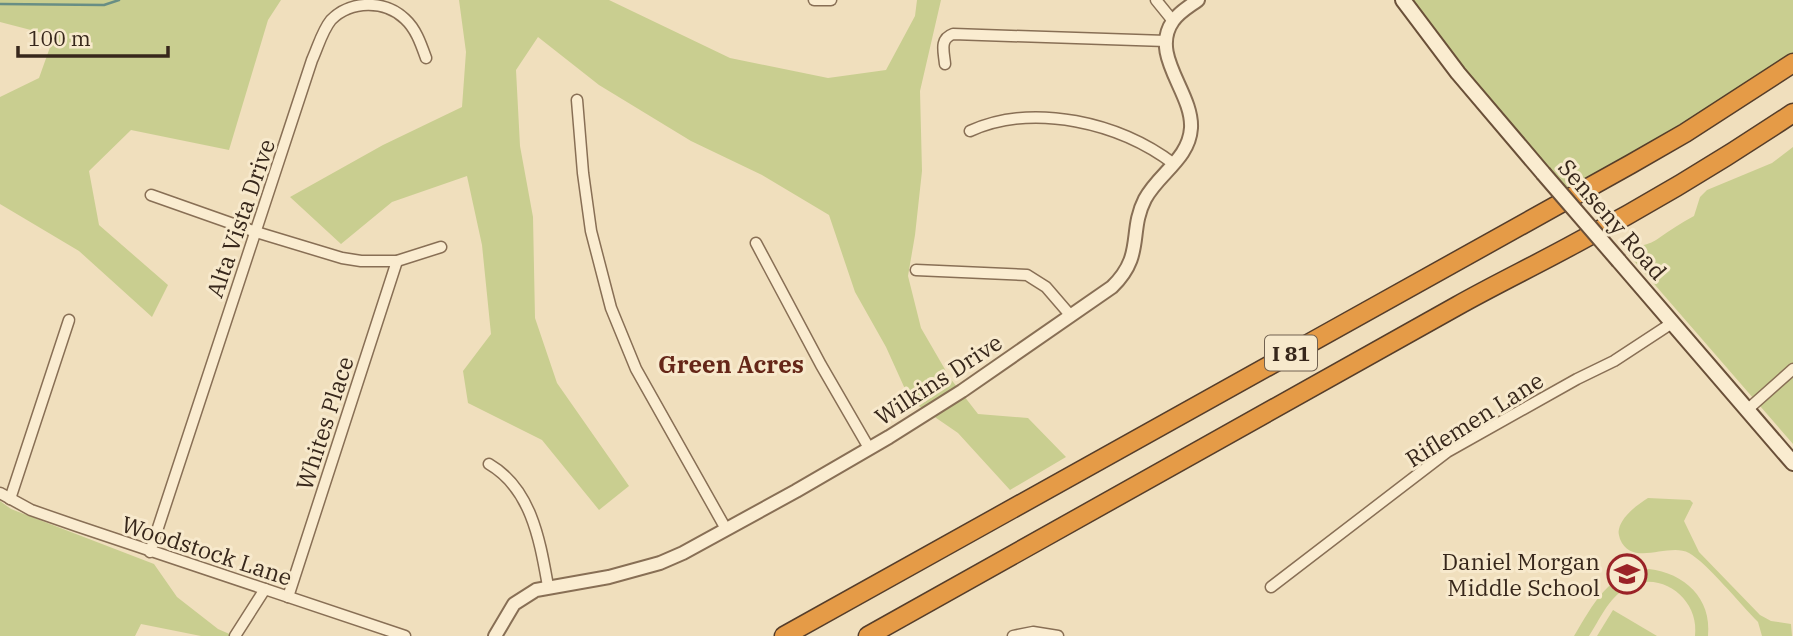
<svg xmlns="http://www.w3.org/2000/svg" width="1793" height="636" font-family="'IBM Plex Serif',serif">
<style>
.green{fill:#c9ce90}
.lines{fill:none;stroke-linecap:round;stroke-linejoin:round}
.stream{stroke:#688e84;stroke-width:2.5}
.minor-casing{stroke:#886f55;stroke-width:13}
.tertiary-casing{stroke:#886f55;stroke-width:16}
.secondary-casing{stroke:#6a5039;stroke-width:18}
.motorway-casing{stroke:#553d2a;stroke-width:21}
.minor{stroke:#faecd0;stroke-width:10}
.tertiary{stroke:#faecd0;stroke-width:12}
.secondary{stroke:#faecd0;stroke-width:14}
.motorway{stroke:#e59b47;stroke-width:18}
.secondary-bridge-casing{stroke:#6a5039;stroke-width:18;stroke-linecap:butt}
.secondary-bridge{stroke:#faecd0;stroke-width:14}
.labels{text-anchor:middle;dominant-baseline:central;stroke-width:6;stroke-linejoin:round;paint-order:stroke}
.shield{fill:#f7e9cc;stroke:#716150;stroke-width:2}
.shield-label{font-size:21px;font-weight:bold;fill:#37271b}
.street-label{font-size:23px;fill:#37271b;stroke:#f7e9cc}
.poi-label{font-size:23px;fill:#37271b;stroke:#f7e9cc;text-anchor:end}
.neighbourhood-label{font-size:24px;font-weight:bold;fill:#652618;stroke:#f7e9cc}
</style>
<rect width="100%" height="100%" fill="#f0dfbd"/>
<g class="green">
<polygon points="0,0 281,0 268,20 229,150 131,130 89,171 99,225 168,285 152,317 79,251 0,204 0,97 39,78 54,36 0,22"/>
<polygon points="459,0 609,0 730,58 828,78 886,70 915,16 917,0 941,0 920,91 922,171 915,235 908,276 921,328 950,378 978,414 1028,418 1066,457 1010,490 958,433 910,400 886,347 855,292 829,215 762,175 691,141 599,85 538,37 516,70 520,146 533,217 535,318 557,383 629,486 599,510 542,440 468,403 463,371 491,334 482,245 467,176 392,202 341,244 290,197 383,145 462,107 466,52"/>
<polygon points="1403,0 1793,0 1793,59 1566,199"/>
<path d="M1793 147V444L1629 255C1641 242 1647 247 1659 238 1670 230 1681 223 1694 216L1700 197 1707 190 1772 163Z"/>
<path d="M1648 498 1690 500 1693 503 1684 521 1699 552 1760 615 1771 621 1791 624 1792 636H1762L1758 622C1741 605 1707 563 1689 553 1668 542 1632 568 1620 539 1619 535 1618 533 1619 529 1622 516 1637 505 1648 498Z"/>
<polygon points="0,501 11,509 154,564 177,597 218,629 234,636 201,636 141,624 135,636 0,636"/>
<path d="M1649 569C1684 573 1712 598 1708 636H1695C1700 599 1660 568 1626 588 1608 599 1600 619 1589 636H1574C1593 605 1608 572 1649 569Z"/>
<polygon points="1613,610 1657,636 1597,636"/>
</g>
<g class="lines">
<polyline class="stream" points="0,4 104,5 119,0"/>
<g class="minor-casing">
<g id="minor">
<polyline points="814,0 831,0"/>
<polyline points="1156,0 1173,21"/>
<path d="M945 64C944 52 939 39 953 34L1166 41"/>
<polyline points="577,100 583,173 591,231 611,308 636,369 726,529"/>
<path d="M970 131C1034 102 1120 123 1174 164"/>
<polyline points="151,195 256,232 342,258 361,261 397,261 441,247"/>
<polyline points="756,243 821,365 869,448"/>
<polyline points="916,270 1027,275 1046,287 1071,316"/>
<polyline points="1747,410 1793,369"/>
<path d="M489 464C532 489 540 542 548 586"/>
<polyline points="0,493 31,510 77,526 405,636"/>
<polyline points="10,499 69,320"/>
<path d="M150 552 312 60C318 47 322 31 331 20 351 0 385 0 405 19 416 29 421 44 426 58"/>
<polyline points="1271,587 1447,452 1577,379 1614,361 1672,323"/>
<polyline points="288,597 397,261"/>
<polyline points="235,636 265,589"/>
<polyline points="1013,636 1033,632 1058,636"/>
</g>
</g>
<g class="tertiary-casing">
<path id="tertiary" d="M495 636 514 604 536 590 609 577 660 563 683 553 796 491 889 437 962 391 1112 287C1145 255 1128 232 1145 199 1159 173 1189 159 1191 128 1193 92 1149 55 1173 21 1179 12 1190 6 1198 0"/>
</g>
<g class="secondary-casing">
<g id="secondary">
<polyline points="1403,0 1458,73 1543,173"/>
<polyline points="1619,261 1793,463"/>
</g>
</g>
<g class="motorway-casing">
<g id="motorway">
<polyline points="784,636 1631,164 1685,133 1793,63"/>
<path d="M868 636 1457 306C1496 284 1536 265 1576 243 1650 204 1723 160 1793 113"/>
</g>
</g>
<use href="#minor" class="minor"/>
<use href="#tertiary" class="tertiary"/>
<use href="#secondary" class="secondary"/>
<use href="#motorway" class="motorway"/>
<g class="secondary-bridge-casing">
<polyline id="secondary-bridge" points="1543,173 1619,261"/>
</g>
<use href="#secondary-bridge" class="secondary-bridge"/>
</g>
<defs>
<g id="school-ring" transform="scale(2.0125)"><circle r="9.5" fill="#f7e9cc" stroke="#9a2227" stroke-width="1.5"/><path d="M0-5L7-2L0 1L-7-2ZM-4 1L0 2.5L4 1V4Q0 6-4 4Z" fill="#9a2227"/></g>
</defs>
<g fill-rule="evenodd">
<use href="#school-ring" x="1627" y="574"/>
</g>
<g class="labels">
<rect class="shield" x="1265" y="335.5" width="52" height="35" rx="5"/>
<g class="shield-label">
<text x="1291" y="353">I 81</text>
</g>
<g class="street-label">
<text transform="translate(240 218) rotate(-71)">Alta Vista Drive</text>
<text transform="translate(1613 219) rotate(49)">Senseny Road</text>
<text transform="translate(938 379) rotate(-33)">Wilkins Drive</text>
<text transform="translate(1474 419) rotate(-32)">Riflemen Lane</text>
<text transform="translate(324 423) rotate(-72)">Whites Place</text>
<text transform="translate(207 550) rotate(18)">Woodstock Lane</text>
</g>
<g class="poi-label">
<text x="1600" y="561">Daniel Morgan<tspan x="1600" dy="26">Middle School</tspan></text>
</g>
<g class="neighbourhood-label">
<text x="731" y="364">Green Acres</text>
</g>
</g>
<path d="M18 46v10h150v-10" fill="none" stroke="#37271b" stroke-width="3.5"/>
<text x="28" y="46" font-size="21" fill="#37271b" stroke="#f7e9cc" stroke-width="5" paint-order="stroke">100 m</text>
</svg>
